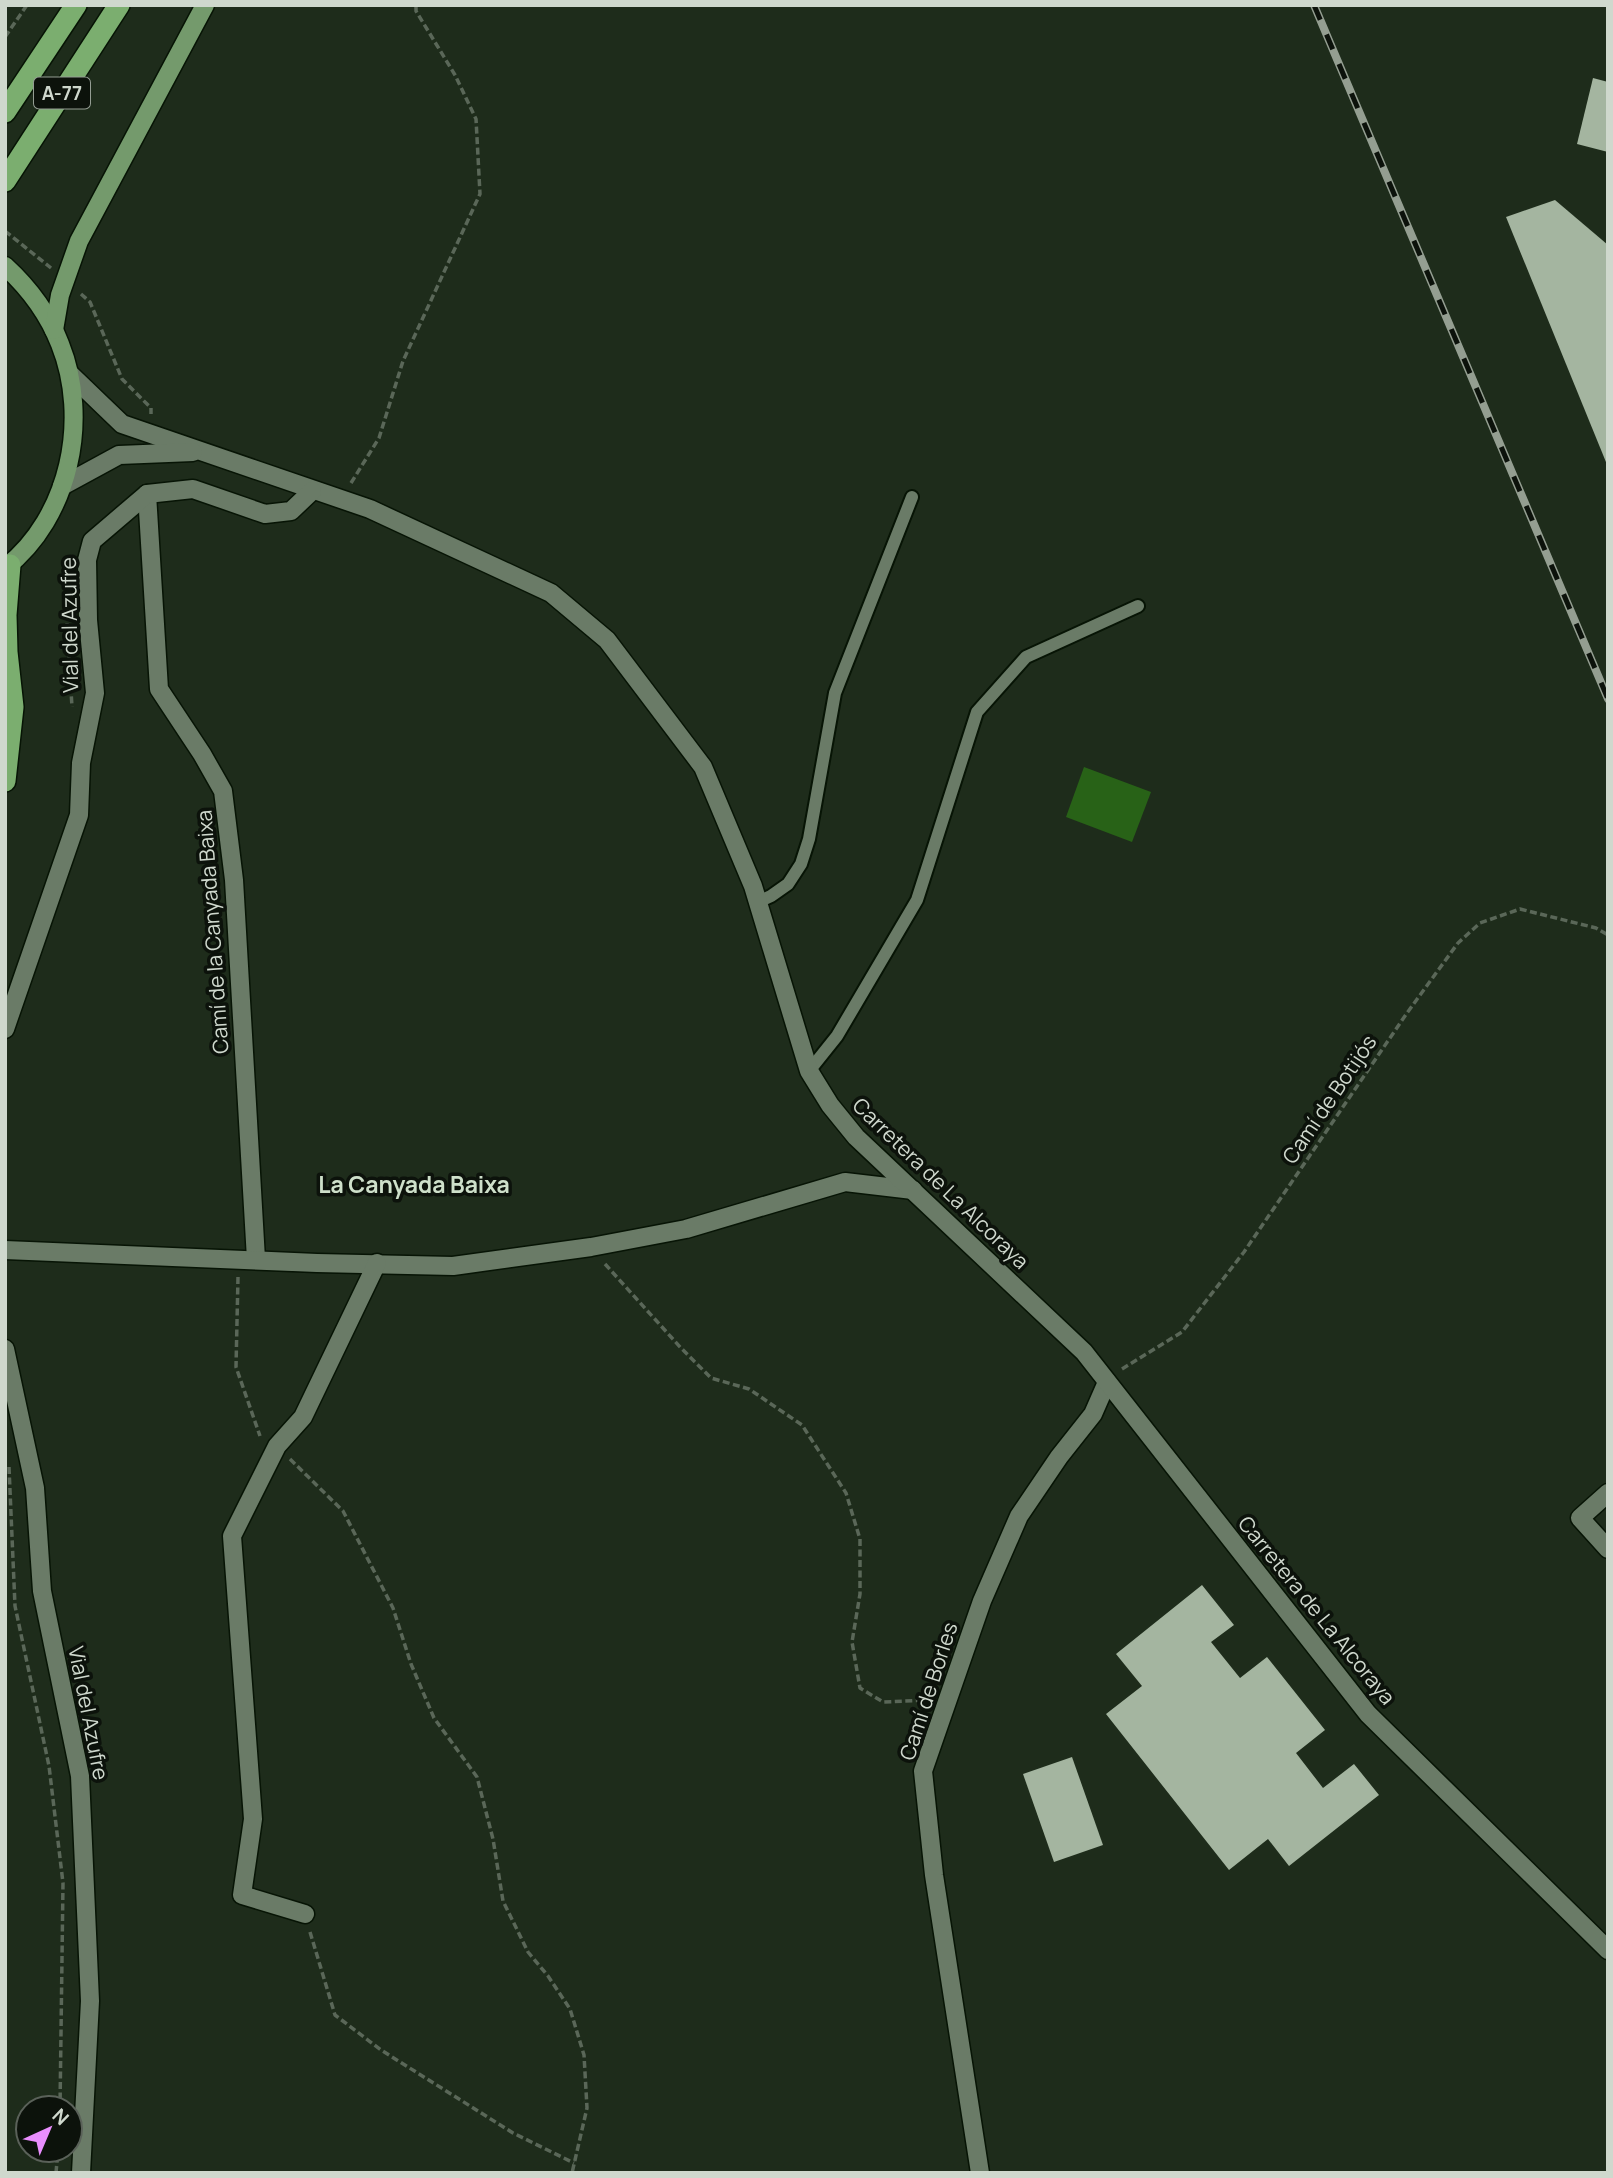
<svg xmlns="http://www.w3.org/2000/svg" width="1613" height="2178" font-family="Manrope,sans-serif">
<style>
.water{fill:#286217}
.building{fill:#a4b5a0}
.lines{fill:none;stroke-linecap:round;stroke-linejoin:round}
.service-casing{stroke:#071405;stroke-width:16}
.minor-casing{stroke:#071405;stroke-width:21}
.tertiary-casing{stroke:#071405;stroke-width:21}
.primary-casing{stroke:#071405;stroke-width:21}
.motorway-casing{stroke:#071405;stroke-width:24}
.path{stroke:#5a6758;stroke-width:3.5;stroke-dasharray:7 3.5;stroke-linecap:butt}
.service{stroke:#6a7b67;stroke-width:12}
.minor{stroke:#6a7b67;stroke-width:18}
.tertiary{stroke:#6a7b67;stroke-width:18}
.primary{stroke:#749a6c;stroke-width:18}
.motorway{stroke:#7bae6f;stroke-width:21}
.rail-casing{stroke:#949e91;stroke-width:8}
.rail{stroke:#0c120b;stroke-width:5;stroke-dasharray:16;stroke-linecap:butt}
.labels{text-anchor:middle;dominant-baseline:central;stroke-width:7;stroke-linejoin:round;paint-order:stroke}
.shield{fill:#0c120b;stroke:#949d93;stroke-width:2}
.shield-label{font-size:19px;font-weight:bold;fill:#cfd8cd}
.street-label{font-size:21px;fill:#cfd8cd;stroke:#0c120b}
.neighbourhood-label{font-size:23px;font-weight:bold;fill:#cee0ca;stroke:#0c120b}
</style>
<rect width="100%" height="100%" fill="#1e2c1b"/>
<polygon class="water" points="1084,767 1151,792 1132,842 1066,817"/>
<g class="building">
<polygon points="1593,78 1608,82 1608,152 1577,144"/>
<polygon points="1555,200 1608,245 1608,467 1506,217"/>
<polygon points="1202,1585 1234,1625 1211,1642 1240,1678 1267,1657 1325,1730 1296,1753 1323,1788 1354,1764 1379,1795 1289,1866 1268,1839 1229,1870 1106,1714 1142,1686 1116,1654"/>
<polygon points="1072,1757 1103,1845 1054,1862 1023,1774"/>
</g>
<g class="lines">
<g class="service-casing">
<g id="service">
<polyline points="758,902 771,896 788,884 801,864 809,839 835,693 912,497"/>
<polyline points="809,1071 837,1036 917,900 977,712 1026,657 1138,606"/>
</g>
</g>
<g class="minor-casing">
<g id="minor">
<polyline points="147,494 159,689 202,754 223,791 234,880 256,1259"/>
<polyline points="5,1250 317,1263 453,1266 591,1247 686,1229 845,1182 913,1190"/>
<polyline points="1608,1493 1580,1518 1608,1549"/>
<polyline points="305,1914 242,1895 253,1819 232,1536 277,1446 303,1417 377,1263"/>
<polyline points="980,2173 934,1875 923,1771 982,1601 1019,1516 1059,1457 1093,1414 1107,1382"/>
</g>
</g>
<g class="tertiary-casing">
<g id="tertiary">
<polyline points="70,374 122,424 370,509 551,593 607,640 703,767 753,886 809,1071 830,1105 856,1137 1084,1352 1368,1714 1608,1950"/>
<polyline points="62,486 119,455 193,452"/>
<polyline points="5,1029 79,815 81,763 95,693 88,620 87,560 92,541 147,494 193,489 265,514 291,511 312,491"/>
<polyline points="5,1349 35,1488 42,1591 80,1776 90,2001 81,2173"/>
</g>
</g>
<g class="primary-casing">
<g id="primary">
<path d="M5 266C29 288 48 313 60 344 90 419 70 517 5 568"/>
<polyline points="54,330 60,295 79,241 205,5"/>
</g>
</g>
<g class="motorway-casing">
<g id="motorway">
<polyline points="5,112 76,5"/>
<polyline points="5,181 119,5"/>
<polyline points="5,781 13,707 7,652 6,615 10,565"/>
</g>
</g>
<g class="path">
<polyline points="5,37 27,5"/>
<polyline points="5,231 51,268"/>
<polyline points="81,294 90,302 122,379 151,408 151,414"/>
<polyline points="351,483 379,438 403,361 480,194 476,119 455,75 416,11 416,5"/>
<polyline points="67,623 72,707"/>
<polyline points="605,1264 681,1348 711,1378 749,1389 802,1425 846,1493 860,1539 860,1594 852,1642 860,1688 883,1702 930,1700"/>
<polyline points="238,1277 236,1367 260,1436"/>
<polyline points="1122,1369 1182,1332 1244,1252 1407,1013 1458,943 1480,923 1520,909 1596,928 1608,935"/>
<polyline points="290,1459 343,1511 393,1608 411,1664 434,1718 477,1777 493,1839 503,1901 528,1952 548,1976 570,2009 584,2055 587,2108 572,2173"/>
<polyline points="9,1467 15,1606 49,1766 63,1883 60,2108"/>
<polyline points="310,1932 335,2015 381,2050 513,2133 574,2163"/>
<polyline points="56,2173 58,2150"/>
</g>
<use href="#service" class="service"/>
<use href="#minor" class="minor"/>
<use href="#tertiary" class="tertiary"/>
<use href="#primary" class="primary"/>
<use href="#motorway" class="motorway"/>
<g class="rail-casing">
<polyline id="rail" points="1314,5 1608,699"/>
</g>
<use href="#rail" class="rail"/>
</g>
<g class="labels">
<rect class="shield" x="34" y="77.5" width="56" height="31" rx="5"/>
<g class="shield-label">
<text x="62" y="93">A-77</text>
</g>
<g class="street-label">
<text transform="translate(69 625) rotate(-91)">Vial del Azufre</text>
<text transform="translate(212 932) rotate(-94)">Camí de la Canyada Baixa</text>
<text transform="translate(1329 1099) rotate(-56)">Camí de Botijós</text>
<text transform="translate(941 1183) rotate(44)">Carretera de La Alcoraya</text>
<text transform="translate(1317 1610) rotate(51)">Carretera de La Alcoraya</text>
<text transform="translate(928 1691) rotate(-72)">Camí de Borles</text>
<text transform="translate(89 1713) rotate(79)">Vial del Azufre</text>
</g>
<g class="neighbourhood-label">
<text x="414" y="1184">La Canyada Baixa</text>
</g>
</g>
<rect width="1613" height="2178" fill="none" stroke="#cfd8cd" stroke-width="14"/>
<g transform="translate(49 2129) rotate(44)"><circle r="33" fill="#0c120b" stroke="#5a6159" stroke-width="2"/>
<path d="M0-5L12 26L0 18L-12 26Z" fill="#e98efe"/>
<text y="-10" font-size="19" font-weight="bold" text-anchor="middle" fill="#cfd8cd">N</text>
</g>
</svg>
